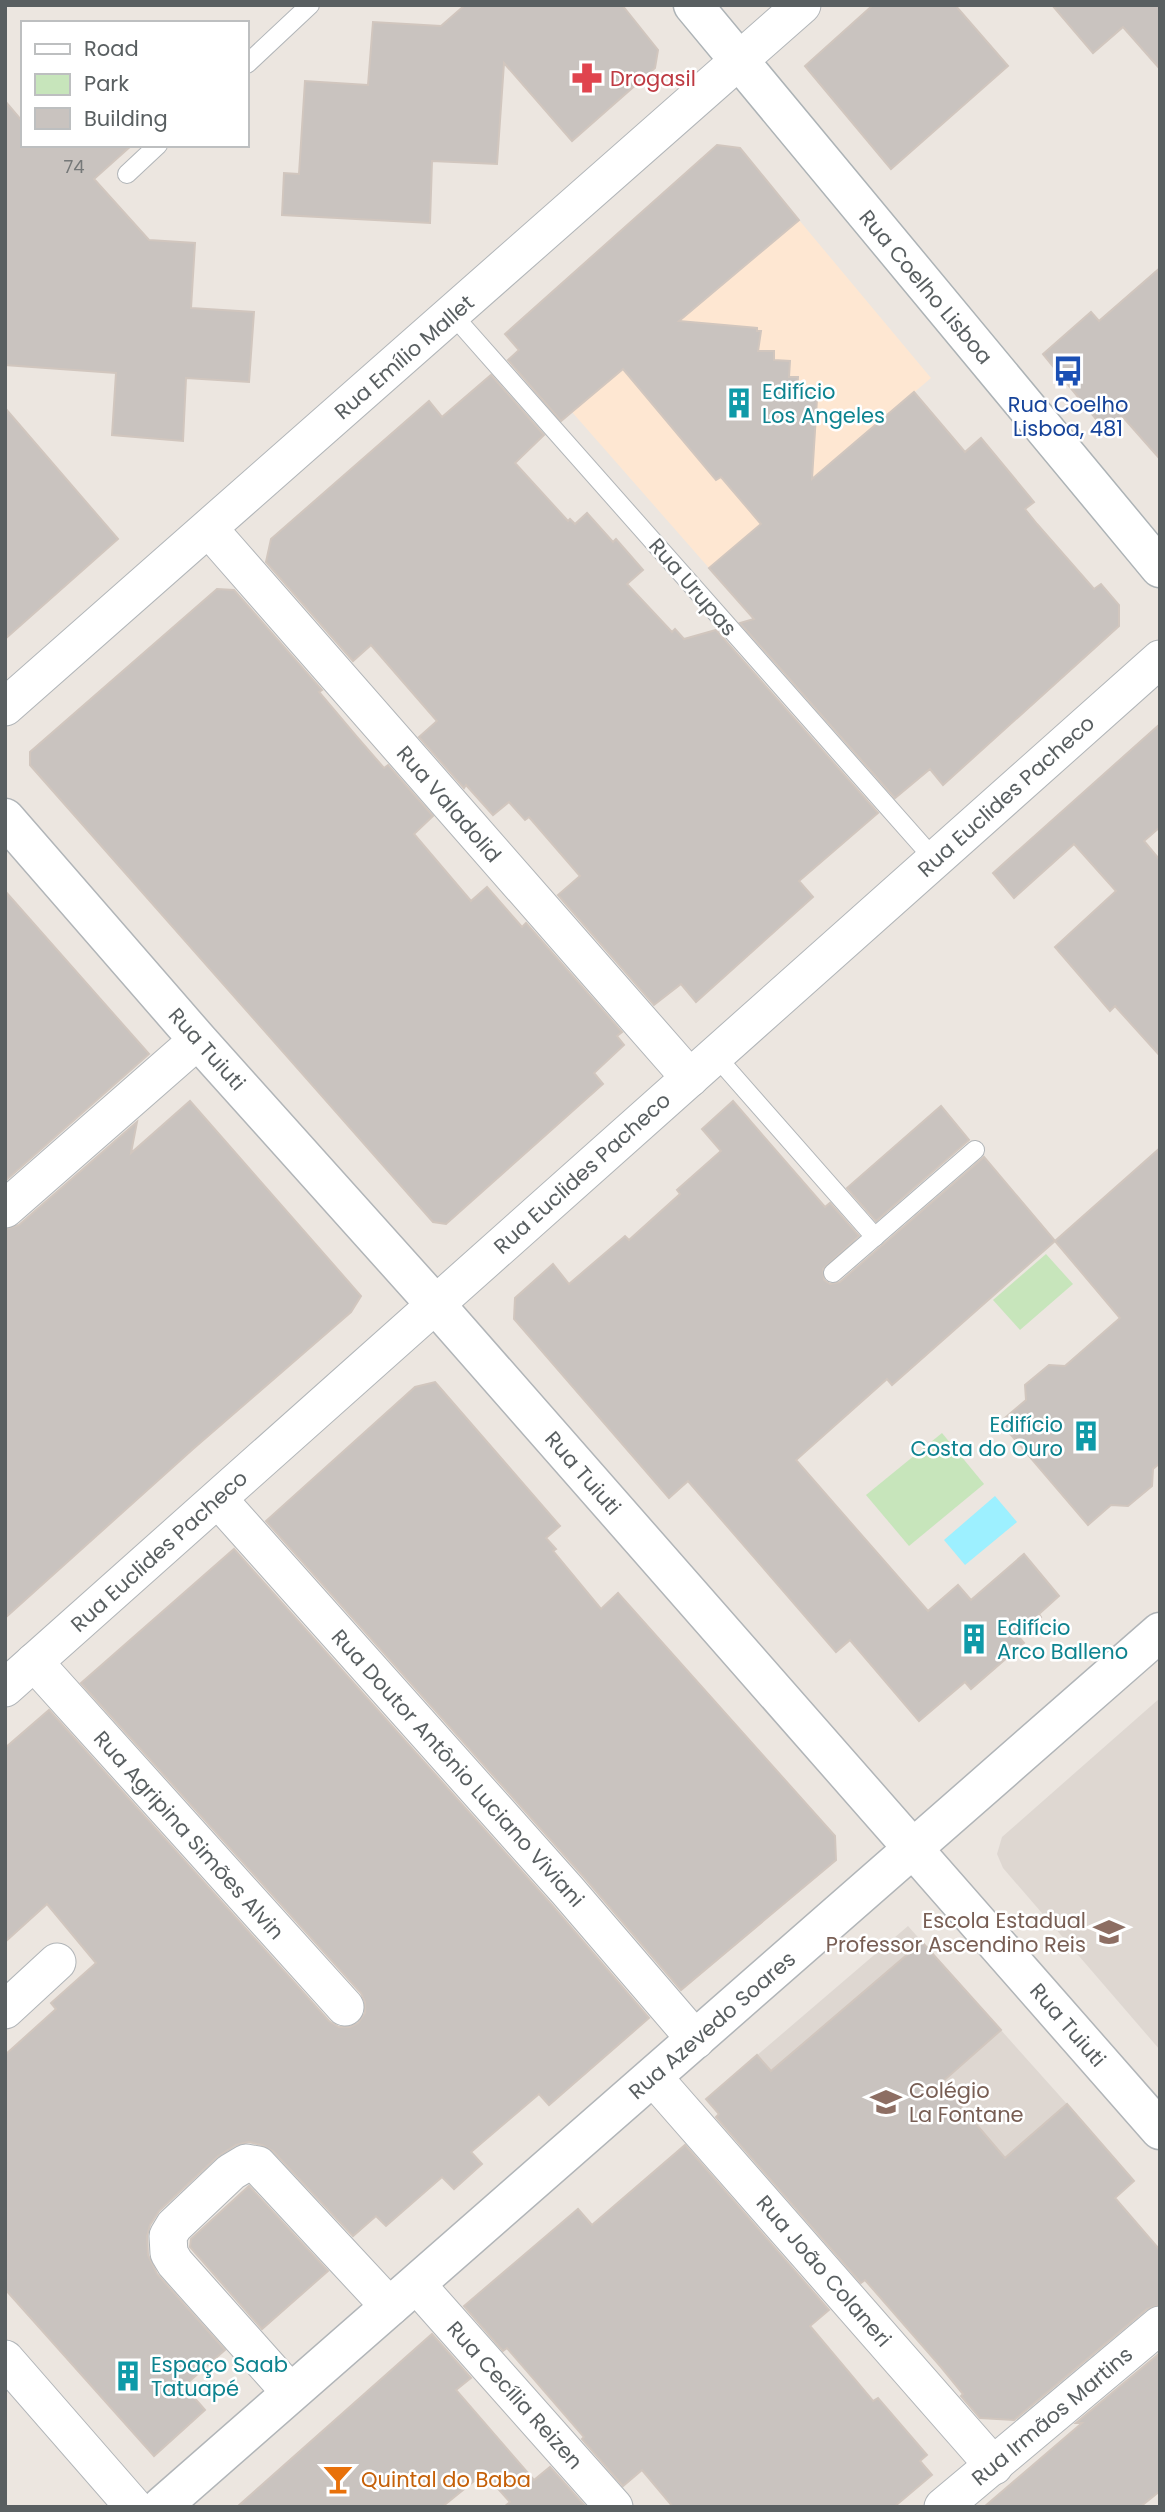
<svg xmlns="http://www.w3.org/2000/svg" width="1165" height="2512" font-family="Poppins,sans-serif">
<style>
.commercial{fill:#fee7d2}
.education{fill:#ded7d1}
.green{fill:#c7e5bb}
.water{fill:#9df0ff}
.building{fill:#c9c3bf;stroke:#d1c6be;stroke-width:2}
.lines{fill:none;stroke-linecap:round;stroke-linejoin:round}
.service-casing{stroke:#b1b5b8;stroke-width:20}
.minor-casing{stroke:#b1b5b8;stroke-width:39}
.tertiary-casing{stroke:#b1b5b8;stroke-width:41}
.secondary-casing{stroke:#adb3b6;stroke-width:41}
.service{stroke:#fff;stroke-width:18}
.minor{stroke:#fff;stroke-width:37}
.tertiary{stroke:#fff;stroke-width:38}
.secondary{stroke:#fff;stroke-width:38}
.labels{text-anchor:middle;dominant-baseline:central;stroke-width:5;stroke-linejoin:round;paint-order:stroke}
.number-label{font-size:18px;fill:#757878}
.health-label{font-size:21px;fill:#be3a42;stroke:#fff;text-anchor:start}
.street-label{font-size:21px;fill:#595f61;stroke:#fff}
.culture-label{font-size:21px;fill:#0d838f;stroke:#fff;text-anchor:start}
.transit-label{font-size:21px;fill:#164399;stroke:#fff}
.education-label{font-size:21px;fill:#785e54;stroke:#fff;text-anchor:end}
.food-label{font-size:21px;fill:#c56008;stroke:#fff;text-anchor:start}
</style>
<rect width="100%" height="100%" fill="#ece6e0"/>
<polygon class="commercial" points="799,220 931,378 709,568 572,412"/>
<g class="education">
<polygon points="1160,1698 1160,2050 1003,1868 997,1854 1002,1837"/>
<polygon points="908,1926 1067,2104 865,2281 706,2099"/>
</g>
<g class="green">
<polygon points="1046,1254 1073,1284 1020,1330 993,1300"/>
<polygon points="942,1433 984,1484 909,1546 866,1495"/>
</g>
<polygon class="water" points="995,1496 1017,1522 965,1565 944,1540"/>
<g class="building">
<polygon points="465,5 622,5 658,50 655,68 572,141 504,63 497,164 432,161 430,223 282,215 284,173 299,174 305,81 368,85 373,22 441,26"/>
<polygon points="873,5 955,5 1008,66 891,169 805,66"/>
<polygon points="1052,5 1160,5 1160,69 1123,27 1093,53"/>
<polygon points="5,101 23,122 23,145 132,145 94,179 149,240 195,243 191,308 254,312 249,382 186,378 183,441 112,435 116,373 5,365"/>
<polygon points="717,145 740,148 799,220 679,321 757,328 757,331 761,331 758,351 774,351 774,360 790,361 789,377 798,377 797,393 815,393 815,399 817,399 812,479 914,392 965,452 981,438 1034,502 1025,509 1037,524 1094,589 1101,584 1119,605 1119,626 943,785 930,769 895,798 740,623 754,619 709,568 761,524 721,477 716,480 623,369 561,421 508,360 519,350 505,334"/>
<polygon points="1160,268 1160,459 1122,416 1105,430 1043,354 1091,312 1099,321"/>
<polygon points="491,375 544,435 515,463 568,521 570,519 575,524 587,513 613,542 616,539 643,570 627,584 672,632 675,629 684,639 716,630 878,813 799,881 813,897 696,1002 681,984 654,1005 558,895 580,876 529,817 525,820 509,802 493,815 466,785 464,788 419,737 437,721 371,645 353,661 266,562 271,539 429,401 442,417"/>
<polygon points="5,408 118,539 5,639"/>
<polygon points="217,589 234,590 322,690 319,692 357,737 384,768 388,765 433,816 414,834 471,901 487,887 522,927 526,923 622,1032 617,1036 624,1045 594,1073 603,1084 446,1224 433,1222 30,765 30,752"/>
<polygon points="1160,724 1160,827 1144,841 1160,860 1160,1056 1115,1006 1110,1011 1055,947 1116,891 1074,844 1014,898 993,873"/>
<polygon points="5,891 149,1054 5,1181"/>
<polygon points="190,1101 361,1296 351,1312 193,1449 5,1618 5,1229 19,1225 137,1122 131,1153"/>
<polygon points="733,1101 825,1207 830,1203 859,1236 823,1269 824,1280 830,1284 840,1282 984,1157 1055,1241 1160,1148 1160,1463 1153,1469 1152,1486 1128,1506 1111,1505 1088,1525 1000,1422 1026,1400 1025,1385 1049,1365 1065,1366 1120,1318 1055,1241 892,1385 887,1379 796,1460 928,1611 958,1585 971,1600 1024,1554 1059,1596 1039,1614 1041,1617 1018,1636 1024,1643 971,1689 965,1682 919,1721 850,1640 836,1652 688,1481 669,1498 514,1319 515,1298 553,1264 569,1284 625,1236 629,1240 680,1194 677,1190 721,1151 702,1129"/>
<polygon points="941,1106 969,1140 876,1221 847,1188"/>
<polygon points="435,1382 560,1526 546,1538 556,1549 553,1551 601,1609 618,1593 835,1836 836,1860 681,1990 583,1876 266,1521 415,1387"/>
<polygon points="234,1549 551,1904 649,2018 549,2105 539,2094 471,2152 482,2164 454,2189 442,2177 386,2226 376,2216 353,2236 273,2151 262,2145 249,2142 236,2145 217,2157 159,2211 150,2225 147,2236 148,2255 157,2274 225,2350 184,2386 205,2410 154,2456 5,2289 5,2055 56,2009 51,2003 96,1963 47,1904 5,1942 5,1748 49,1710 329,2021 339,2027 350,2027 358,2023 365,2013 365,2002 361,1993 81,1683"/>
<polygon points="922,1942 1001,2030 941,2083 1005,2158 1067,2104 1134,2181 1115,2198 1160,2250 1160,2305 1147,2309 1014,2420 980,2418 961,2396 963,2394 941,2367 865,2280 861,2283 716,2117 719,2114 706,2099 757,2055 771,2071"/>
<polygon points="685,2145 829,2310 810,2326 873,2401 878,2398 927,2455 920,2461 932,2475 894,2507 673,2507 642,2470 623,2486 582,2439 584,2437 507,2348 503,2351 464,2306 578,2209 592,2225"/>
<polygon points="249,2186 328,2271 262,2329 190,2247 191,2239"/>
<polygon points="432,2334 471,2378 456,2390 534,2480 550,2467 586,2507 504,2507 510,2502 484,2473 442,2507 237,2507"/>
<polygon points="1160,2353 1160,2491 1140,2507 984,2507 1082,2423 1076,2423"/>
</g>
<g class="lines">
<g class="service-casing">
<g id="service">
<polyline points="247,64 310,5"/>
<polyline points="127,174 158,145"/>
<polyline points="452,314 934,859"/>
<polyline points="714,1054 875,1237"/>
<polyline points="833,1273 975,1150"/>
</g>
</g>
<g class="minor-casing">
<g id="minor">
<polyline points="209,529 690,1078"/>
<polyline points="5,707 802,5"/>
<polyline points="5,1209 198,1040"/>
<polyline points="218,1499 567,1890 696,2040"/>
<polyline points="34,1662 345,2007"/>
<polyline points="5,1688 1160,659"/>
<polyline points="5,2010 57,1962"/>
<polyline points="653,2077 994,2466"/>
<polyline points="416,2284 614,2507"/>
<polyline points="5,2359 134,2507"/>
<polyline points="291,2393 175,2263 169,2253 168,2236 174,2226 231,2172 246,2163 258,2165 390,2307"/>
<polyline points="943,2507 1160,2325"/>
</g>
</g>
<g class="tertiary-casing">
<g id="tertiary">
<polyline points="5,818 198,1040 435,1304 1160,2130"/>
<polyline points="161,2507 1160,1632"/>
</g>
</g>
<g class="secondary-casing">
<polyline id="secondary" points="693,5 1160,568"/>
</g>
<use href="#service" class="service"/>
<use href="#minor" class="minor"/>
<use href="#tertiary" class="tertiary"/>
<use href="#secondary" class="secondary"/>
</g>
<defs>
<g id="pharmacy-bare" transform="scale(2.415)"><path d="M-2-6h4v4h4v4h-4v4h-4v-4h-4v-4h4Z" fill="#e0444e" stroke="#fff" stroke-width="2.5" paint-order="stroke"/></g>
<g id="bus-bare" transform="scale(2.415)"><path d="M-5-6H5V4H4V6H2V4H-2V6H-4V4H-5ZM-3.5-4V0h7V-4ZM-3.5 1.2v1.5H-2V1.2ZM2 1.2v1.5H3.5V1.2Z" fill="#1a4fb4" stroke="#fff" stroke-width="2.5" paint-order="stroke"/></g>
<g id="building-bare" transform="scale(2.415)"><path d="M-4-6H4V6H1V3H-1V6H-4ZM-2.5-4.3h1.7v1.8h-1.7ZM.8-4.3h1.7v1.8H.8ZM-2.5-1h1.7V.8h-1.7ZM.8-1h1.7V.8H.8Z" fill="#0f9aa8" stroke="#fff" stroke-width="2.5" paint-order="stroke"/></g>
<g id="school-bare" transform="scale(2.415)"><path d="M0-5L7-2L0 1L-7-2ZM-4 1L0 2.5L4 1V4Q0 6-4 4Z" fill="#8d6e63" stroke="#fff" stroke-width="2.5" paint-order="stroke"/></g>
<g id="bar-bare" transform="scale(2.415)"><path d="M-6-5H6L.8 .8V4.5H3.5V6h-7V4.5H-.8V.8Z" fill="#e8710a" stroke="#fff" stroke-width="2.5" paint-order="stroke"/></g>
</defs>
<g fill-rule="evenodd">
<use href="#pharmacy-bare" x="587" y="78"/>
<use href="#bus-bare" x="1068" y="371"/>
<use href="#building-bare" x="739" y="403"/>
<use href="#building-bare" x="1086" y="1436"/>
<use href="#building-bare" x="974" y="1639"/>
<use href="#school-bare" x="1109" y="1932"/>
<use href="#school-bare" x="886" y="2102"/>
<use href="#building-bare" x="128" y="2376"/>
<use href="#bar-bare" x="338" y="2479"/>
</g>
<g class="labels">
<g class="number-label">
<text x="74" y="166">74</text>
</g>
<g class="health-label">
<text x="610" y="78">Drogasil</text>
</g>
<g class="street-label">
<text transform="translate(926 287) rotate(50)">Rua Coelho Lisboa</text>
<text transform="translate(404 357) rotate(-41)">Rua Emílio Mallet</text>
<text transform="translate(693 587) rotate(49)">Rua Urupas</text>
<text transform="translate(1006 796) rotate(-42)">Rua Euclides Pacheco</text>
<text transform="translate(449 804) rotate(49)">Rua Valadolid</text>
<text transform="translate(207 1049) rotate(48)">Rua Tuiuti</text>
<text transform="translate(582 1173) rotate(-42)">Rua Euclides Pacheco</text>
<text transform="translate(583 1473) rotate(49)">Rua Tuiuti</text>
<text transform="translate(159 1551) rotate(-42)">Rua Euclides Pacheco</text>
<text transform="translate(458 1768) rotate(48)">Rua Doutor Antônio Luciano Viviani</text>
<text transform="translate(189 1835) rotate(48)">Rua Agripina Simões Alvin</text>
<text transform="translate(712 2025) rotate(-41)">Rua Azevedo Soares</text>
<text transform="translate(1068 2025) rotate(49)">Rua Tuiuti</text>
<text transform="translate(824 2271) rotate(49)">Rua João Colaneri</text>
<text transform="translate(515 2395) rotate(48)">Rua Cecília Reizen</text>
<text transform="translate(1052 2416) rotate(-40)">Rua Irmãos Martins</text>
</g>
<g class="culture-label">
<text x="762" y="391">Edifício<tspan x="762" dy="24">Los Angeles</tspan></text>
<text x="1063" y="1424" text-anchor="end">Edifício<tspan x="1063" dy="24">Costa do Ouro</tspan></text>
<text x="997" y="1627">Edifício<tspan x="997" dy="24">Arco Balleno</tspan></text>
<text x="151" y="2364">Espaço Saab<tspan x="151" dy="24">Tatuapé</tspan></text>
</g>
<g class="transit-label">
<text x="1068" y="404">Rua Coelho<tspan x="1068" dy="24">Lisboa, 481</tspan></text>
</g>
<g class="education-label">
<text x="1086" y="1920">Escola Estadual<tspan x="1086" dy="24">Professor Ascendino Reis</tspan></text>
<text x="909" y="2090" text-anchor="start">Colégio<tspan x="909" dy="24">La Fontane</tspan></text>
</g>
<g class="food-label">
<text x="361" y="2479">Quintal do Baba</text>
</g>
</g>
<rect width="1165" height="2512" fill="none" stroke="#595f61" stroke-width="14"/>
<rect x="21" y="21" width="228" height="126" fill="#ffffff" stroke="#bdbfc0" stroke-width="2"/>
<rect x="35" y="44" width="35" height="10" fill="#ffffff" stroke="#bdbfc0" stroke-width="2"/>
<text x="84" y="56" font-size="21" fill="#595f61">Road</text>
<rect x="35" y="74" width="35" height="21" fill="#c7e5bb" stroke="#bdbfc0" stroke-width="2"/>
<text x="84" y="91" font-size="21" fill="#595f61">Park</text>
<rect x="35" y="108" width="35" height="21" fill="#c9c3bf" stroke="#bdbfc0" stroke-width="2"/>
<text x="84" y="126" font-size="21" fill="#595f61">Building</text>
</svg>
